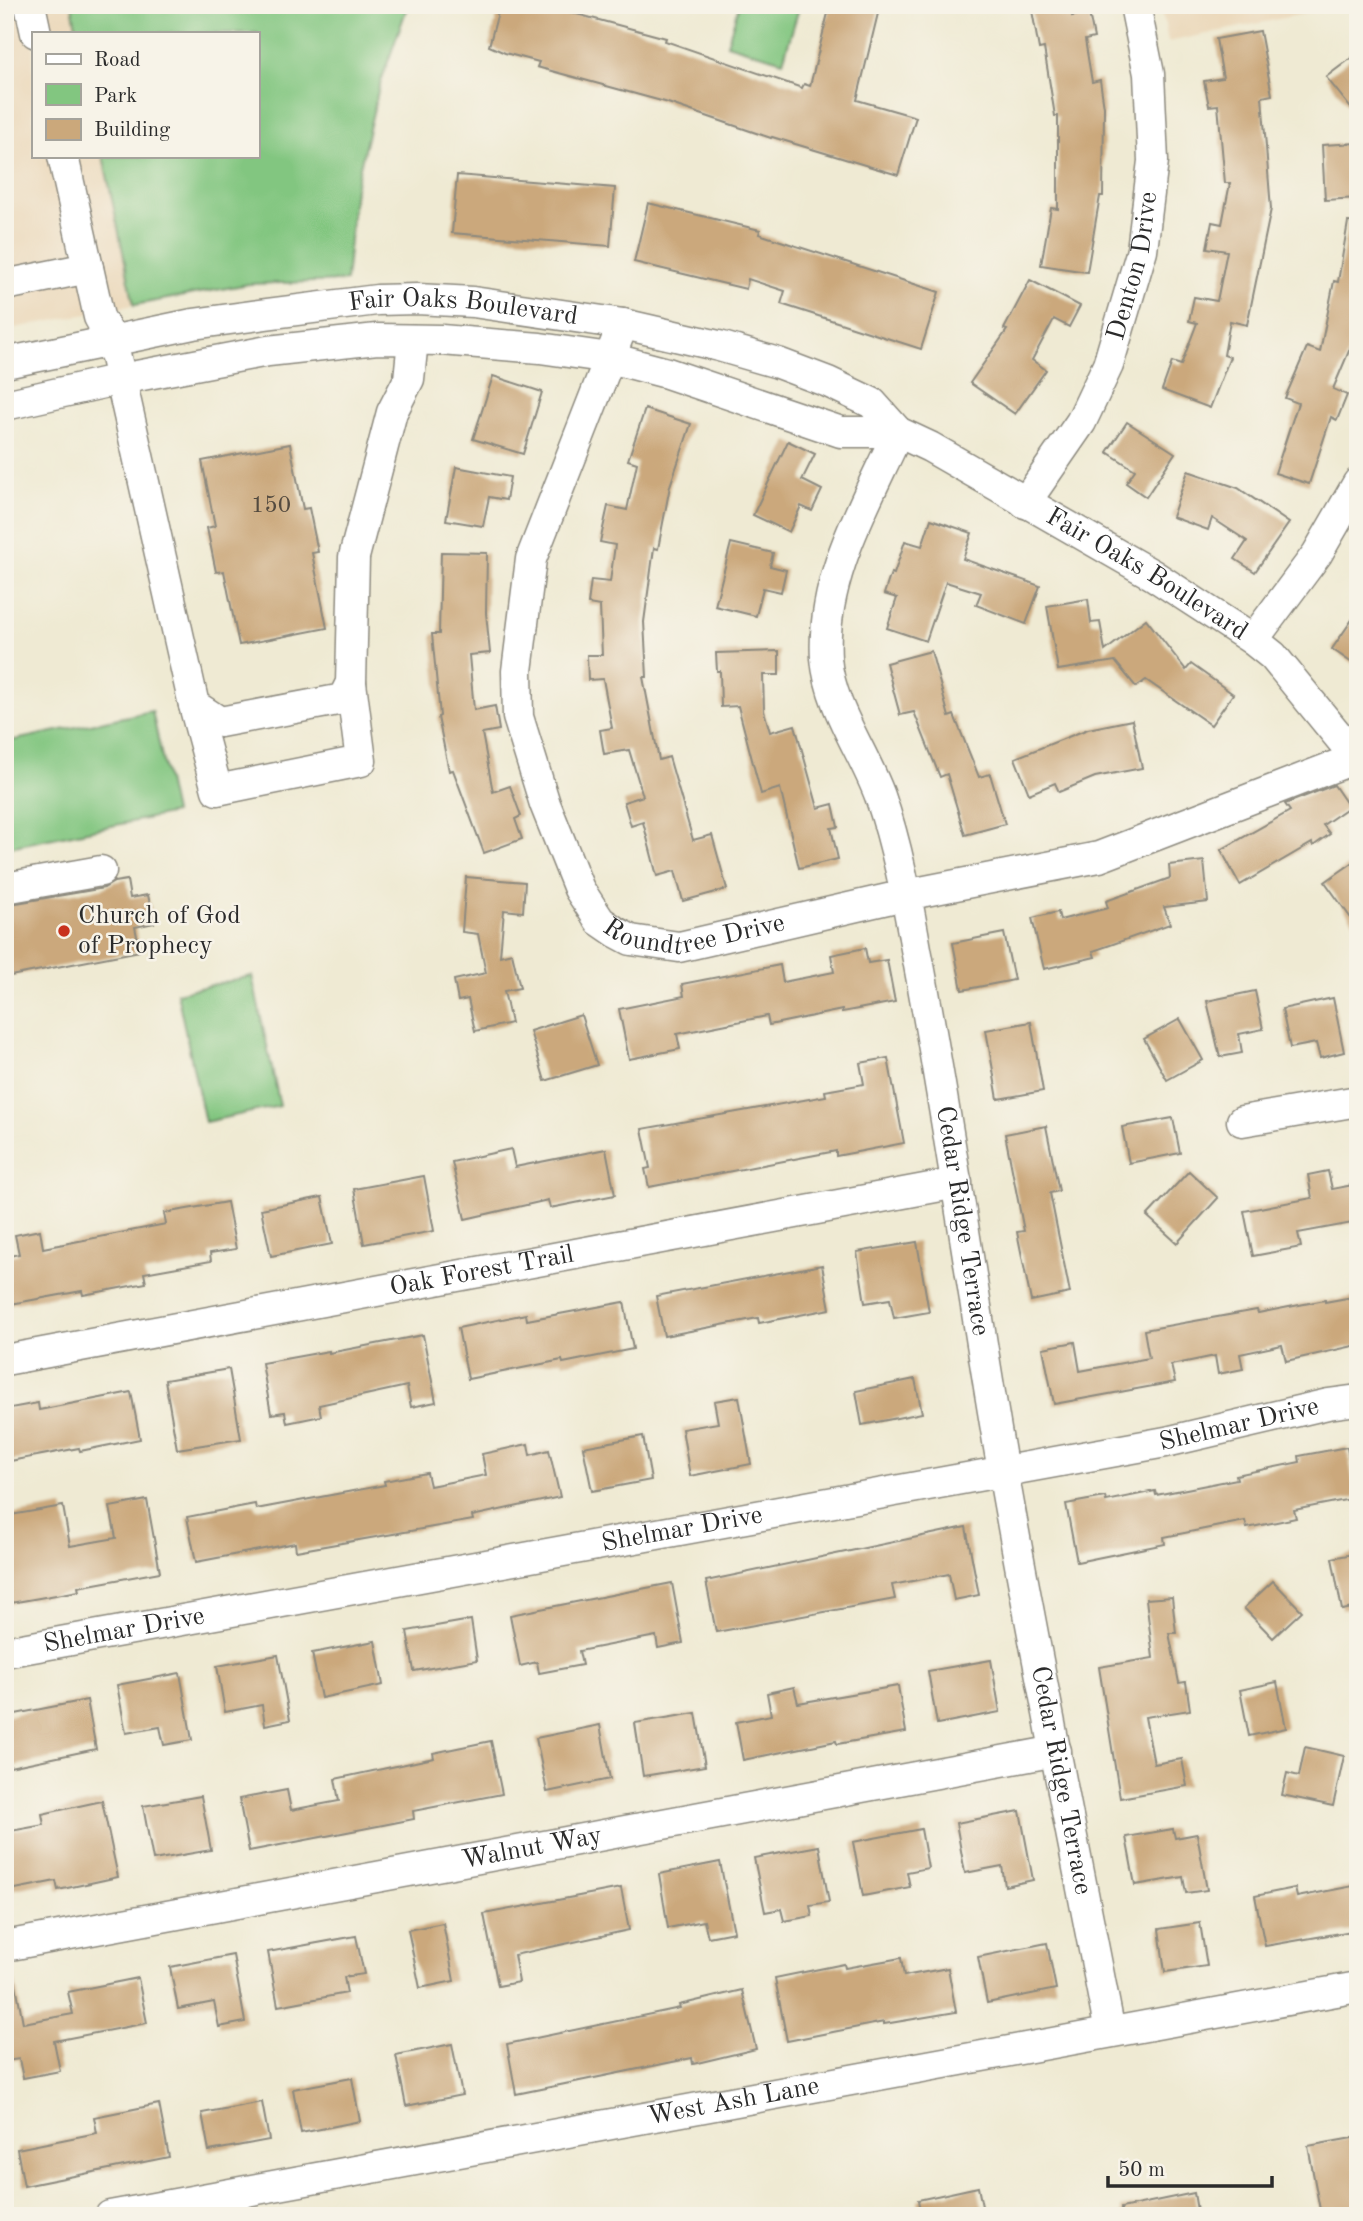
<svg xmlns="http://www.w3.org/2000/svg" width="1363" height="2221" font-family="'Old Standard TT',serif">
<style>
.built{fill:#ebd8ba}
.green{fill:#82c680;stroke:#567856;stroke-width:2}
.building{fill:#cba87b}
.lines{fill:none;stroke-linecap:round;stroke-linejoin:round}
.minor-casing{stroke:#8d8a7f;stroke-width:33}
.minor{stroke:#fff;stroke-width:30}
.poi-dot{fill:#c8321e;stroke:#f7f3e8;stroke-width:2.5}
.labels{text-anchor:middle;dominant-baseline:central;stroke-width:5;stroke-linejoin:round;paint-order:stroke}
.number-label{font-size:23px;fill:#534a3f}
.street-label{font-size:26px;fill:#2b2b2b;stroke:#f7f3e8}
.poi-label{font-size:26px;fill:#2b2b2b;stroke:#f7f3e8;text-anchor:start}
</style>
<rect width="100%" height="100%" fill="#f7f3e8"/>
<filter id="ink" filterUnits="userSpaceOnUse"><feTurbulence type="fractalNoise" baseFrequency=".0143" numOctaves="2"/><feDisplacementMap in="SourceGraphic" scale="14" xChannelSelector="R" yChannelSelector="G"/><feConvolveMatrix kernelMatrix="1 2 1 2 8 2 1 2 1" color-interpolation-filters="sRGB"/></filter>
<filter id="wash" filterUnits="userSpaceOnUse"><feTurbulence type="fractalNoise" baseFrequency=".00686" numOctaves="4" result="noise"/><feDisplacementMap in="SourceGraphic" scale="28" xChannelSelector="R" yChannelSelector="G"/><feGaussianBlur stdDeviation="1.57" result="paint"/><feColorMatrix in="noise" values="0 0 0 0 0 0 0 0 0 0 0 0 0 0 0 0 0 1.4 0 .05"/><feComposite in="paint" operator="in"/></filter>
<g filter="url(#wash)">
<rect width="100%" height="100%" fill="#efead3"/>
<g class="built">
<polygon points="5,5 72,5 77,33 33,33 33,156 103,156 134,305 5,330"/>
<polygon points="1161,5 1346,5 1168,42"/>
</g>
<g class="green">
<polygon points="72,5 408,5 379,87 355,188 346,281 249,284 134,305 103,156 257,156 257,33 77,33"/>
<polygon points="739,5 800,5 783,61 727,44"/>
<polygon points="152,711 174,813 5,848 5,742"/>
<polygon points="252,976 280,1106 205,1122 177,993"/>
</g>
<g id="blocks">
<g class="building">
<polygon points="500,5 543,5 666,38 665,41 802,88 804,84 810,86 830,5 880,5 857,100 916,117 898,175 772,137 771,138 665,102 537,67 539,62 505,53 489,46"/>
<polygon points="1031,5 1070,5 1072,16 1089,13 1094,38 1085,40 1092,82 1100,80 1104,107 1103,196 1100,196 1087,272 1041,265 1051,208 1058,209 1058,116 1055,116 1044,48 1039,49"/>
<polygon points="1260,31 1272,95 1262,97 1271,209 1247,325 1230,321 1224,355 1230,357 1210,408 1162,390 1172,362 1181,365 1197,323 1189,321 1194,297 1217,301 1227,251 1207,248 1212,222 1222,224 1230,183 1225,183 1218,105 1209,106 1204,81 1223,78 1216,39"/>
<polygon points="1358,53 1358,117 1326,77"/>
<polygon points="1358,143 1358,198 1325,200 1322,145"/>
<polygon points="457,175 615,188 610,246 452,233"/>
<polygon points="648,203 760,230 759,234 939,292 921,349 781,304 785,291 748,279 746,289 634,262"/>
<polygon points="1348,222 1358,223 1358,339 1354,339 1333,389 1347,395 1337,420 1331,417 1309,484 1275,473 1298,403 1285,398 1307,347 1320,352 1334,281 1338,282"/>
<polygon points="1030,280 1080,306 1069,327 1054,319 1032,360 1046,370 1015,414 970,383 1007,330 1004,329"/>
<polygon points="493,376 542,392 523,454 473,439"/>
<polygon points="645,409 691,424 670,486 658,549 654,548 644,622 647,677 643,677 659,760 669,757 693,840 712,835 727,889 683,901 675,871 657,876 643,822 631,826 624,802 643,796 629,750 604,754 600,730 612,728 603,679 588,680 587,655 602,655 600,606 588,604 591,580 610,582 615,545 600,542 608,506 627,510 637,463 628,460"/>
<polygon points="1127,422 1175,453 1146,497 1126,483 1135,470 1107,452"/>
<polygon points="788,441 815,454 802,480 822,490 812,511 801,506 789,532 753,515"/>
<polygon points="290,444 303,509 309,508 318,552 312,553 327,628 239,645 224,571 216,572 207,528 215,526 202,461"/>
<polygon points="456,467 510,477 506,500 489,497 483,526 446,520"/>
<polygon points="1188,471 1238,488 1289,523 1255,572 1235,559 1247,541 1212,518 1208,530 1172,517"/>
<polygon points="931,519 972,533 963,559 1040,586 1026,624 976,605 981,593 946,582 926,641 887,628 897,598 884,594 891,573 894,574 905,541 922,546"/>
<polygon points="731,543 773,553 770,566 786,570 781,592 763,588 756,616 715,606"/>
<polygon points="441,552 487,553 486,613 490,653 469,655 474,710 495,706 499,730 482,733 493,792 510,786 521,816 515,819 522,839 484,853 453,770 449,771 438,717 440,716 432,634 439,634"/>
<polygon points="1088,599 1091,623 1100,622 1105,651 1146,619 1186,670 1191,664 1233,694 1211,725 1146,680 1136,687 1115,661 1058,670 1047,606"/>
<polygon points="1358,611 1358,667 1332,649"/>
<polygon points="779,651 779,675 763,675 764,711 770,732 795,725 818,808 833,804 838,827 831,828 838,859 799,868 780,788 761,794 738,706 721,707 720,671 717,671 716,653"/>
<polygon points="931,651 949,717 954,715 979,777 990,774 1005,824 965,835 947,774 940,777 914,712 900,715 886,663"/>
<polygon points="1132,720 1142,768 1095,777 1059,792 1055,783 1029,794 1015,758 1088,729"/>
<polygon points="1334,785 1349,807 1323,825 1330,834 1313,846 1312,843 1240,885 1221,850 1290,811 1285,804"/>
<polygon points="1358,859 1358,928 1325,882"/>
<polygon points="1204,861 1208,902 1164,907 1170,924 1093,951 1095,957 1044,969 1032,918 1058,912 1060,920 1108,908 1106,901 1170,878 1169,865"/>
<polygon points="466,877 525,882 523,912 504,910 500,956 512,953 520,988 504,991 511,1023 475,1031 468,999 458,1001 454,980 486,973 478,934 462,932"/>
<polygon points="127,880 130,898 148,895 154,923 135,927 140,951 5,977 5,905 104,888 114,882"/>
<polygon points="1004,933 1014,980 962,990 953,943"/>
<polygon points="865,948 868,963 887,960 895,1002 842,1012 842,1010 769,1025 767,1016 677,1034 680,1049 629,1059 619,1009 684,996 682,984 780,965 783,982 834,972 831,955"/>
<polygon points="1255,991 1263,1029 1239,1034 1242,1053 1220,1057 1207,1001"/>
<polygon points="1333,998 1344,1052 1320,1058 1316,1043 1290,1048 1282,1009"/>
<polygon points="581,1015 597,1065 545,1081 530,1031"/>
<polygon points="1180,1019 1203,1060 1167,1080 1144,1039"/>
<polygon points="1031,1022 1043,1091 998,1099 986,1030"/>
<polygon points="888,1058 904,1143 836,1156 836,1151 649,1187 645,1169 650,1168 642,1129 826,1096 825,1091 864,1084 860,1063"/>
<polygon points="1173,1118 1180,1153 1129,1163 1122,1127"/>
<polygon points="1046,1126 1059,1191 1050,1193 1070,1293 1031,1301 1017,1232 1024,1231 1005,1134"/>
<polygon points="511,1149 515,1167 606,1149 615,1195 550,1208 548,1200 465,1219 452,1162"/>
<polygon points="1189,1171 1218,1198 1177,1243 1147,1216"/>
<polygon points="1328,1171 1332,1189 1358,1184 1358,1222 1298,1233 1301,1247 1253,1256 1244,1211 1312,1198 1308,1175"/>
<polygon points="424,1176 434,1231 364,1244 354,1189"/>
<polygon points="322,1197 332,1244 271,1256 261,1209"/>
<polygon points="227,1202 236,1249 210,1253 211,1261 144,1273 146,1283 83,1295 82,1291 5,1305 5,1257 19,1254 15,1235 40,1230 43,1248 166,1224 164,1213"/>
<polygon points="917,1242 929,1312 894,1318 890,1299 865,1303 857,1252"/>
<polygon points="822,1265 830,1309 759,1323 758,1318 664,1336 656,1296"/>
<polygon points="1358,1296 1358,1345 1286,1361 1282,1345 1240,1354 1243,1369 1218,1374 1215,1356 1171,1365 1175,1382 1054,1404 1043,1348 1075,1342 1080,1371 1149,1358 1144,1330 1257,1310 1258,1313 1325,1300 1325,1302"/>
<polygon points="624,1302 633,1349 563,1363 562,1360 468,1379 458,1328 526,1314 527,1320"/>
<polygon points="423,1335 436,1402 411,1407 407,1386 319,1405 321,1416 287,1423 285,1412 271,1414 262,1363 329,1351 329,1353"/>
<polygon points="229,1369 241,1439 177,1449 165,1380"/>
<polygon points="915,1379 922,1413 862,1425 856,1391"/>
<polygon points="131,1392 140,1439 80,1451 79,1448 5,1462 5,1409 38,1403 39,1410"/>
<polygon points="739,1397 751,1464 690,1476 682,1429 718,1423 714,1401"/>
<polygon points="643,1436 651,1480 592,1491 583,1447"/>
<polygon points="528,1444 530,1455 549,1450 560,1497 472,1516 473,1520 296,1551 295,1543 196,1562 187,1517 255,1504 256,1509 385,1485 384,1481 427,1473 430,1486 486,1475 482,1454"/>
<polygon points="1347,1447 1356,1498 1294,1510 1296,1518 1247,1528 1245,1521 1164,1537 1165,1544 1077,1562 1066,1504 1105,1497 1106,1501 1155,1491 1156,1495 1237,1479 1236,1475 1300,1462 1299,1456"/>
<polygon points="147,1500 160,1572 78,1587 79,1591 5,1604 5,1516 63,1506 70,1546 116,1538 110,1507"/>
<polygon points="966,1527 979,1595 954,1600 949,1574 892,1585 895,1599 716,1632 706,1581"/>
<polygon points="1358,1553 1358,1607 1342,1610 1332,1558"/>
<polygon points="1273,1581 1302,1611 1273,1638 1244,1608"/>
<polygon points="672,1583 683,1643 658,1648 656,1636 579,1651 582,1665 539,1673 537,1662 520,1666 510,1615"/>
<polygon points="1172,1597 1176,1633 1169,1633 1179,1683 1186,1682 1190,1710 1145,1717 1154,1764 1182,1759 1187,1786 1120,1798 1099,1667 1153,1658 1146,1599"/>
<polygon points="471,1620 477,1660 414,1671 407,1631"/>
<polygon points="375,1641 383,1685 321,1698 312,1653"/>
<polygon points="278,1655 290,1720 265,1725 262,1705 225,1712 217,1666"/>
<polygon points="991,1660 1000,1712 937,1724 928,1671"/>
<polygon points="180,1673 192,1740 164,1745 160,1727 126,1733 117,1685"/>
<polygon points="1277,1682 1286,1728 1249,1736 1240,1690"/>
<polygon points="898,1686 906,1732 837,1744 836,1741 743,1760 736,1722 771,1715 767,1693 794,1687 798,1703"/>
<polygon points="87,1700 96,1749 5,1768 5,1716"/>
<polygon points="696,1713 705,1766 643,1776 635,1723"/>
<polygon points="600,1725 610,1779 547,1792 536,1738"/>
<polygon points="491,1741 502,1794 413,1811 414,1819 249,1851 239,1799 287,1790 291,1810 339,1801 335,1779 434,1758 433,1753"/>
<polygon points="1305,1747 1344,1756 1333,1806 1282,1795 1287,1773 1299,1776"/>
<polygon points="201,1796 211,1850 153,1860 143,1806"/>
<polygon points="102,1801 118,1877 58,1890 56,1881 5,1891 5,1832 44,1825 42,1814"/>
<polygon points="1020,1811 1033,1880 1005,1886 1002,1866 965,1873 956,1823"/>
<polygon points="921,1829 928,1868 907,1872 910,1887 863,1896 853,1842"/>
<polygon points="1173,1829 1175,1838 1197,1834 1207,1890 1186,1893 1183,1877 1135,1885 1126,1837"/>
<polygon points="819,1846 829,1902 810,1905 812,1916 784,1921 781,1909 765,1912 754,1858"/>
<polygon points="720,1862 734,1932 708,1937 704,1921 668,1928 659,1874"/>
<polygon points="1358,1885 1358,1930 1265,1946 1255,1896 1295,1888 1297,1897"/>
<polygon points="621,1888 629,1930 514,1955 519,1982 498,1986 484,1914"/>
<polygon points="443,1923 454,1981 420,1988 408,1930"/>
<polygon points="1200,1923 1207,1966 1165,1972 1159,1929"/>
<polygon points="356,1936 364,1974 344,1977 347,1993 278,2006 268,1952"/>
<polygon points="1047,1943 1056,1989 987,2003 978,1957"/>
<polygon points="233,1955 245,2022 219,2027 214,2002 178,2009 170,1967"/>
<polygon points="901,1958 904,1976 948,1968 956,2012 884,2024 884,2022 787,2041 775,1978 844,1964 845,1968"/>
<polygon points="14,1974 23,2023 73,2014 68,1992 138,1978 147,2023 54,2041 60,2071 23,2078 19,2059 5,2061 5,1975"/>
<polygon points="742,1990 756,2049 693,2064 692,2058 516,2094 507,2044 680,2008 679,2005"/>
<polygon points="452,2044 462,2095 406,2106 396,2055"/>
<polygon points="352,2078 360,2121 301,2133 293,2089"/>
<polygon points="262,2102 269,2140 209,2151 202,2113"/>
<polygon points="159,2104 169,2157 24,2186 17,2149 97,2133 94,2117"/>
<polygon points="1358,2137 1358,2208 1321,2215 1308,2146"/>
<polygon points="978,2187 984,2216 921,2216 918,2200"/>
<polygon points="1194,2193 1198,2216 1121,2216 1121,2208"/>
</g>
</g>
</g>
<g filter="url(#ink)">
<use href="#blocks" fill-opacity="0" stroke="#8d8a7f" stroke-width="2"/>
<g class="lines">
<g class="minor-casing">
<g id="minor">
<polyline points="30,5 36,33"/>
<polyline points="63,156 99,317 112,340 194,705 220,722 343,699 351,683 354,557 392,412 409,379 413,340"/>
<polyline points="5,285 88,268"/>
<path id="s1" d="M623 324 531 559 517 671 518 717 545 804 579 889 600 921 616 932 631 940 679 947 905 895 1099 857 1356 758"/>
<path id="s2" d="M5 363 193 324 266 314 377 300 417 299 473 302 623 324 719 346 778 363 828 382 872 403 898 432 930 447 1153 575 1253 640 1273 656 1358 760"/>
<polyline points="5,405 121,379 268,351 377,339 441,340 540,348 610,358 667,373 841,432 898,432"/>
<path id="s3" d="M898 432C866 503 821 577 826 658 830 707 863 750 880 796 897 845 907 898 916 949 949 1122 973 1297 1003 1471 1036 1659 1074 1845 1110 2032"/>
<path id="s4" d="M1025 503 1081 422 1108 365 1142 250 1153 161 1149 74 1135 5"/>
<polyline points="1253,640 1317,554 1358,483"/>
<polyline points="194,705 217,790 361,761 351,683"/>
<polyline points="5,888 101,871"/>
<polyline points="1242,1121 1358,1101"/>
<path id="s5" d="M5 1360 957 1183"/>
<path id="s6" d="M5 1652 1166 1442 1328 1404 1358 1400"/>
<path id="s7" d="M5 1946 1056 1751"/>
<path id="s8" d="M110 2216 1358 1987"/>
</g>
</g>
<use href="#minor" class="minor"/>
</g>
</g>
<circle class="poi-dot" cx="64" cy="931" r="7"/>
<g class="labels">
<g class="number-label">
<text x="271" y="505">150</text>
</g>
<g class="street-label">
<text stroke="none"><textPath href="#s4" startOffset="264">Denton Drive</textPath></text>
<text stroke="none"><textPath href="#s2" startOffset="464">Fair Oaks Boulevard</textPath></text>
<text stroke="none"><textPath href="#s2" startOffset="1213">Fair Oaks Boulevard</textPath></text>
<text stroke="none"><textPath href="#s1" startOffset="732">Roundtree Drive</textPath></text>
<text stroke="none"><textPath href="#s3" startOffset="822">Cedar Ridge Terrace</textPath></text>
<text stroke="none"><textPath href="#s5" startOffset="485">Oak Forest Trail</textPath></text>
<text stroke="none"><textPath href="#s6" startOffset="1255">Shelmar Drive</textPath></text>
<text stroke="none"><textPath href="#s6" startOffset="688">Shelmar Drive</textPath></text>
<text stroke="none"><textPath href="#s6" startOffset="121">Shelmar Drive</textPath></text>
<text stroke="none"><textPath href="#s3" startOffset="1390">Cedar Ridge Terrace</textPath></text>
<text stroke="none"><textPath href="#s7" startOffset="536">Walnut Way</textPath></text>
<text stroke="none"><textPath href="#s8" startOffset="634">West Ash Lane</textPath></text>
</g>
<g class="poi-label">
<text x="78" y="916">Church of God<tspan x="78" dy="30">of Prophecy</tspan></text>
</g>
</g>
<rect width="1363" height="2221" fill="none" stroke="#f7f3e8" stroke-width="28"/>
<rect x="32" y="32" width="228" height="126" fill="#f7f3e8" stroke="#a5a39c" stroke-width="2"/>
<rect x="46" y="54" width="35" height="10" fill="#ffffff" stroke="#a5a39c" stroke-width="2"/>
<text x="94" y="66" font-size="21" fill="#2b2b2b">Road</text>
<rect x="46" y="84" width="35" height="21" fill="#82c680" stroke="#a5a39c" stroke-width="2"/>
<text x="94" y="102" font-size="21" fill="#2b2b2b">Park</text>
<rect x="46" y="119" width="35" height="21" fill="#cba87b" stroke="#a5a39c" stroke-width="2"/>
<text x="94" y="136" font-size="21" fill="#2b2b2b">Building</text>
<path d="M1108 2176v10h164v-10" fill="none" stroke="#2b2b2b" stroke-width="3.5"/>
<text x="1118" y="2176" font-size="21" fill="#2b2b2b" stroke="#f7f3e8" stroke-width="5" paint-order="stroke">50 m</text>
</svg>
